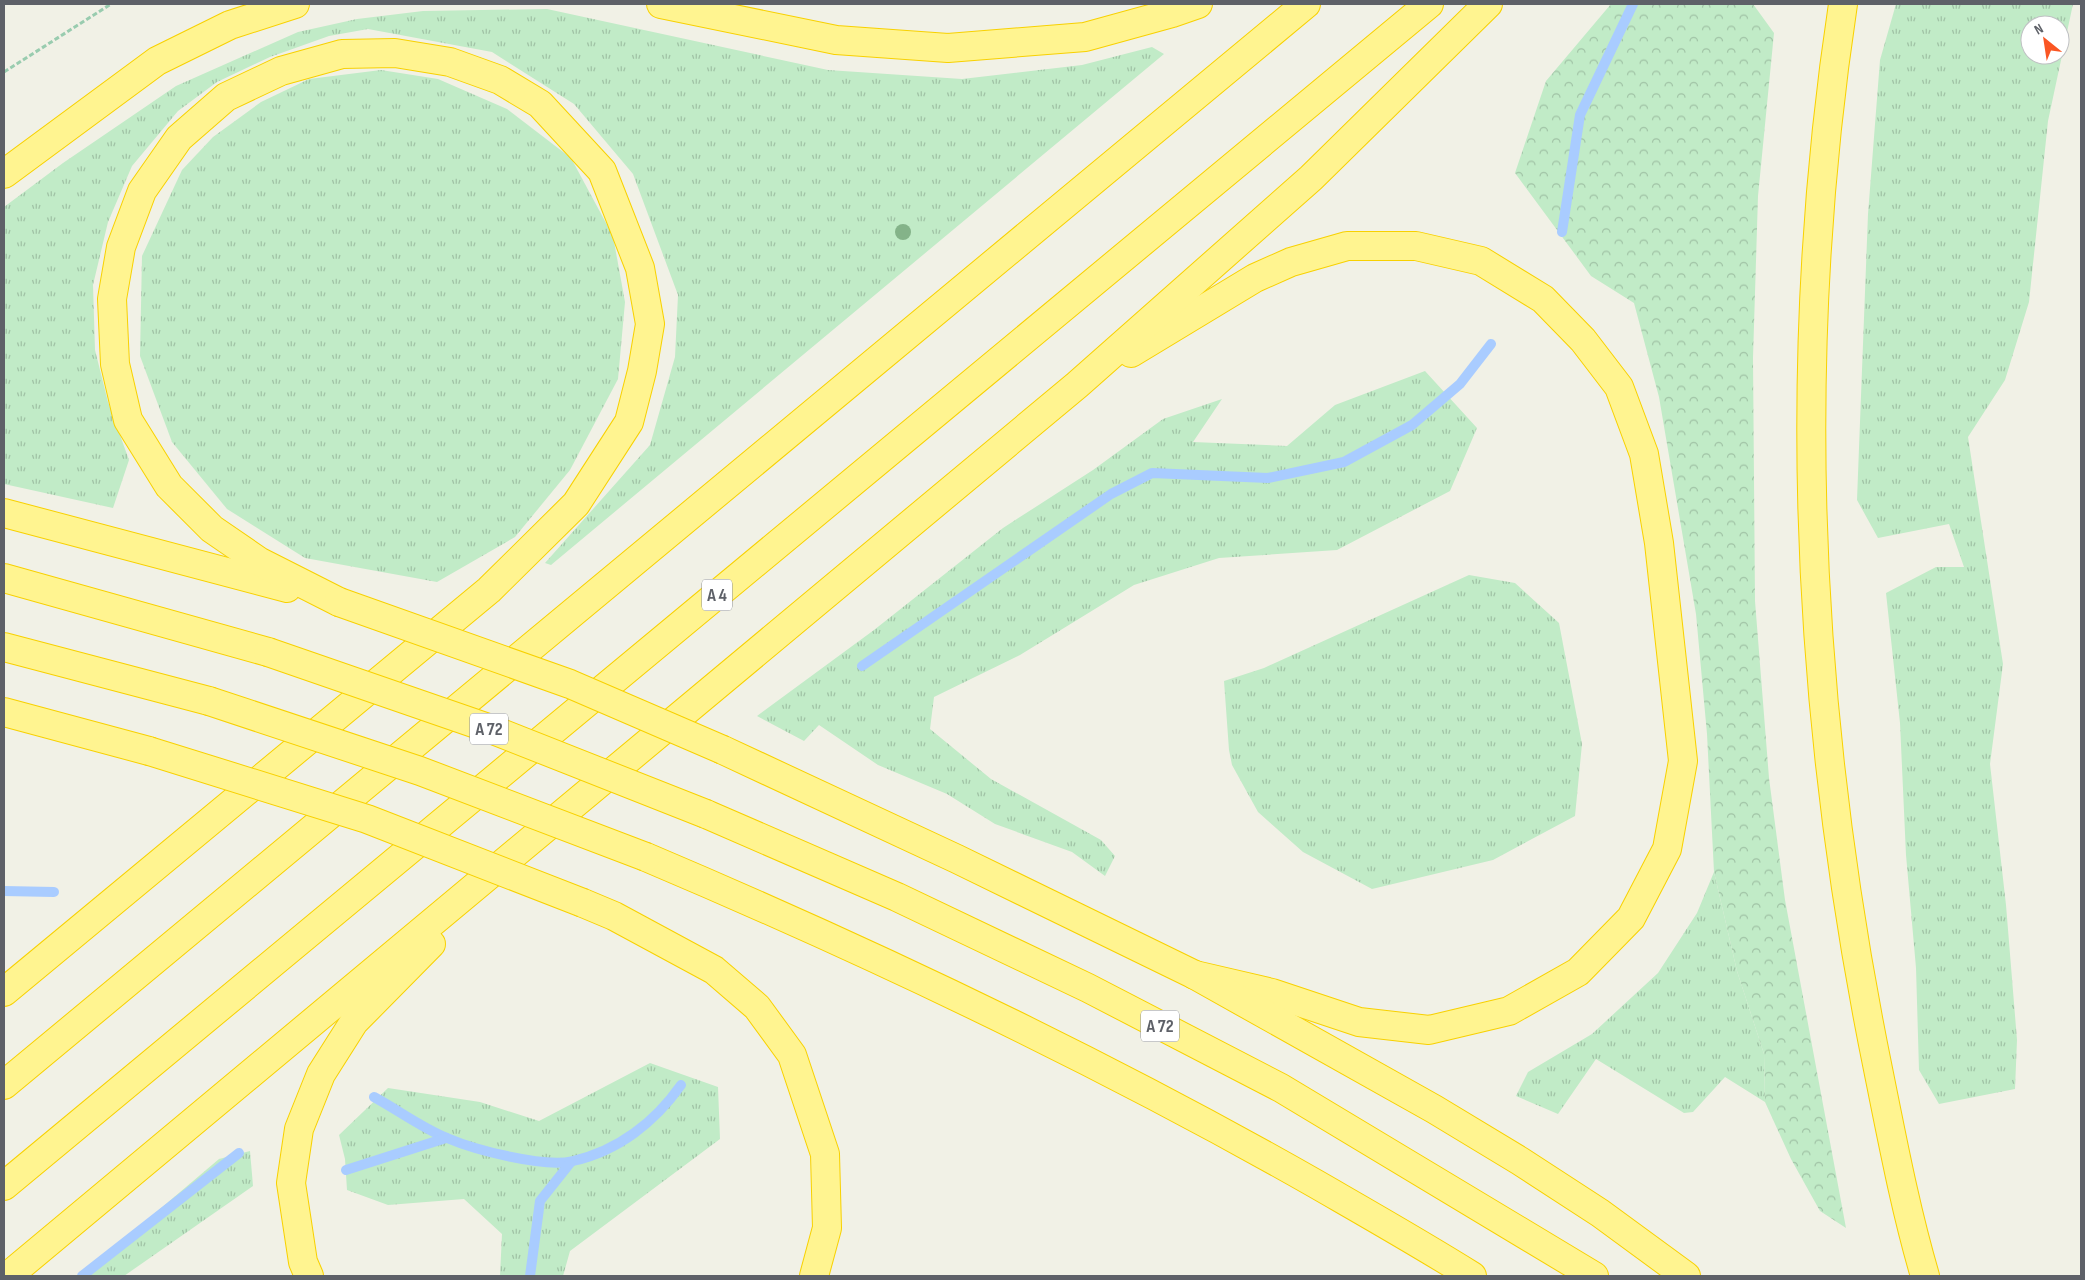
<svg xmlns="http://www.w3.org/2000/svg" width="2085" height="1280" font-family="'Sofia Sans Condensed',sans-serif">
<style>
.grass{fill:url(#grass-tufts);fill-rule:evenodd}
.forest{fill:url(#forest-crowns)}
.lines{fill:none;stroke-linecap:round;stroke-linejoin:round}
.stream{stroke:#a9ccff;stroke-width:10}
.motorway-casing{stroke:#f8d100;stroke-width:30}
.path{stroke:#99ccaf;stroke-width:3;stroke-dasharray:5 2.5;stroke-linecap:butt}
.motorway{stroke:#fff490;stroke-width:28}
.motorway-bridge-casing{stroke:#f8d100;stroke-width:30;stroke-linecap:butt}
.motorway-bridge{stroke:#fff490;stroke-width:28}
.tree{fill:#84b389}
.labels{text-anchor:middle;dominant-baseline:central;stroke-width:4.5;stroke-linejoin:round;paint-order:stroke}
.shield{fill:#fff;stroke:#8e9095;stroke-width:1}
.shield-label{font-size:18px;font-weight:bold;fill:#5e6168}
</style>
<defs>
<pattern id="grass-tufts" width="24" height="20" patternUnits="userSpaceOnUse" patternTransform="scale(1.25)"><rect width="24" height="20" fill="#c1ebc7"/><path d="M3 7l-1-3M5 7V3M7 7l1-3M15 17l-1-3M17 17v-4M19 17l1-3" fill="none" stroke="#a0c2a5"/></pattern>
<pattern id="forest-crowns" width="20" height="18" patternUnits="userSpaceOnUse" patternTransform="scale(1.25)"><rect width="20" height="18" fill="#c1ebc7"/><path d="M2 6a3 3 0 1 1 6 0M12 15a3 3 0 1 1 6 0" fill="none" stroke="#a0c2a5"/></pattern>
</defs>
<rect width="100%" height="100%" fill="#f1f1e6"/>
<g class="grass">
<path d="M1896 4H2073L2048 121 2029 302 2005 380 1968 437 2003 664 1990 764 2006 905 2017 1040 2015 1089 1939 1104 1919 1070 1916 968 1906 855 1900 723 1886 593 1936 567H1964L1949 524 1878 538 1857 500 1868 214 1880 60ZM2030 25H2060V55H2030Z"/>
<polygon points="547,9 828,70 962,79 1082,65 1152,47 1164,54 551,565 545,563 650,445 675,357 678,295 633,174 574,104 492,52 368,29 329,36 270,57 217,82 178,111 132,166 108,222 93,285 95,350 108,402 129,460 113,508 4,484 4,207 63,163 176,86 298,32 357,19 423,11"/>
<polygon points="381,70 438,79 507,109 571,158 613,236 625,302 618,379 570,470 515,537 437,582 305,558 227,509 172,442 140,356 142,256 182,170 213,137 261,102 309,79"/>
<polygon points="1425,371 1477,428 1450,491 1337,550 1219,558 1134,585 1020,655 934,697 930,729 991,779 1101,840 1115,856 1105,876 1072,852 995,824 947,794 878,765 819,725 804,741 757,716 874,630 1003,528 1093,470 1163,419 1222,399 1193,442 1287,446 1335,405"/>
<polygon points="1469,575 1515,583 1559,623 1582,744 1575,816 1493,860 1372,889 1303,852 1258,812 1232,765 1229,750 1224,681 1264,668"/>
<polygon points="1714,872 1737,971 1764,1054 1765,1102 1725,1077 1693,1112 1684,1113 1596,1059 1558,1114 1516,1096 1528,1072 1592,1034 1658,973 1697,913"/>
<polygon points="650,1063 718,1087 720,1139 570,1251 563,1276 500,1276 502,1234 464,1199 388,1205 347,1190 345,1159 339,1135 388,1088 480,1102 539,1121"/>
<polygon points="250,1151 253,1186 124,1276 81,1276 219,1159"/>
</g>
<polygon class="forest" points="1611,4 1753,4 1774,33 1758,196 1753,358 1755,601 1769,778 1785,900 1846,1228 1820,1211 1791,1159 1765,1102 1764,1054 1737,971 1714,872 1707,734 1696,614 1659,397 1634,303 1591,276 1515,173 1546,81"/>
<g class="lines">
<g class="stream">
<polyline points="1562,232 1580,115 1633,4"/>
<polyline points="862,666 1111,494 1152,473 1268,478 1344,462 1412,425 1460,384 1491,344"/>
<polyline points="4,891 54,892"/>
<path d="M374 1097C398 1110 422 1128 447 1138 475 1150 544 1168 573 1161 618 1151 655 1122 681 1085"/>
<polyline points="346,1170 446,1138"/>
<polyline points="82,1276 239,1153"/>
<polyline points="530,1276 540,1201 571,1162"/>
</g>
<g class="motorway-casing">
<g id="motorway">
<polyline points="661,4 836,40 948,48 1085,37 1172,13 1198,4"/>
<path d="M1843 4C1789 360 1806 716 1878 1069 1892 1138 1905 1208 1925 1276"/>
<polyline points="4,174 157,61 230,25 295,4"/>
<polyline points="1131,353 1255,278 1291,262 1347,246 1416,246 1481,261 1543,299 1583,340 1619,387 1644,454 1659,543 1683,761 1667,849 1631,918 1578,972 1509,1011 1429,1030 1359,1022 1272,993 1195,975"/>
<polyline points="4,513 287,588"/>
<polyline points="4,578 268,652"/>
<polyline points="4,647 209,701"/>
<polyline points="4,712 149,751"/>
<polyline points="723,750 957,859 1195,975 1434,1109 1520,1161 1600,1213 1686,1276"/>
<polyline points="706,814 897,897 1088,988 1281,1088 1594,1276"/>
<path d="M646 857C875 954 1100 1061 1316 1184 1368 1214 1421 1244 1472 1276"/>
<polyline points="583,903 614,916 714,970 757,1007 792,1055 825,1154 827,1228 814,1276"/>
<polyline points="4,992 489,590 576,504 629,422 642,371 650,324 640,268 602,171 540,104 500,80 450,62 395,53 342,54 281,71 226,97 179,138 142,191 121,247 112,299 115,364 128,420 169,486 212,529 260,562 339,602"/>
<polyline points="4,1085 1306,4"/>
<polyline points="4,1186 1429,4"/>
<polyline points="8,1276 1077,385 1311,178 1488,4"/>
<polyline points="309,1276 303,1262 291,1183 299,1129 321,1074 354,1022 431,944"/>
</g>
</g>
<polyline class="path" points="4,72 111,4"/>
<use href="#motorway" class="motorway"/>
<g class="motorway-bridge-casing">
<g id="motorway-bridge">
<polyline points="339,602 570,684 723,750"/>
<polyline points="268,652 488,728 706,814"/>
<polyline points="209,701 420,771 646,857"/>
<polyline points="149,751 367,819 583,903"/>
</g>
</g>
<use href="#motorway-bridge" class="motorway-bridge"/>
</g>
<circle class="tree" cx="903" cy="232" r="8"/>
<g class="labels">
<g class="shield">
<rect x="702" y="579.5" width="30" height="31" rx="4"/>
<rect x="470" y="713.5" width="38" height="31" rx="4"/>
<rect x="1141" y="1010.5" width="38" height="31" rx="4"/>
</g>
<g class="shield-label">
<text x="717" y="595">A 4</text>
<text x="489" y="729">A 72</text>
<text x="1160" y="1026">A 72</text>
</g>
</g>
<rect width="2085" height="1280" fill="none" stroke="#5e6168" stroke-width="10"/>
<g transform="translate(2045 40) rotate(330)"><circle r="24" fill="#ffffff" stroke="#bfc0c3"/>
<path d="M0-4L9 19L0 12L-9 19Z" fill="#fa5623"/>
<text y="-8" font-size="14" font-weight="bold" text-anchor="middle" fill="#5e6168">N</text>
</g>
</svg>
